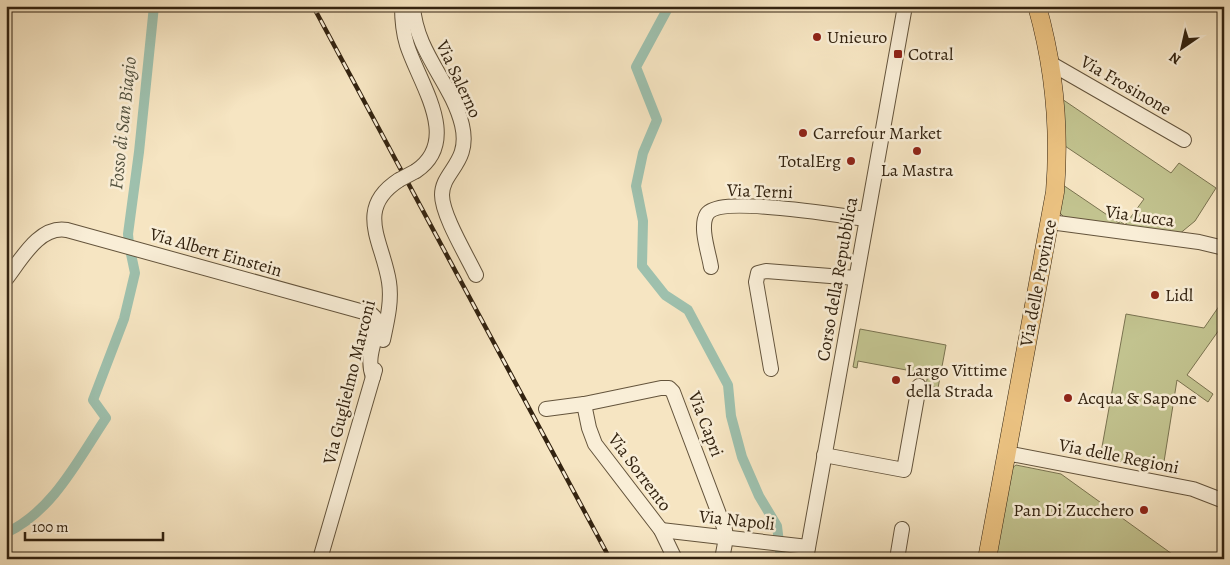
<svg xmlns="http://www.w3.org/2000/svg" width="1230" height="565" font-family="Alegreya,serif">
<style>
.green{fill:#c2c38f;stroke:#7a7350}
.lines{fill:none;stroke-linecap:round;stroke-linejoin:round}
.canal{stroke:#9ec0ad;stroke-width:10}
.minor-casing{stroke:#64543c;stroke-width:16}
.major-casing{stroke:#332310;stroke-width:19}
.minor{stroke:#f9eed7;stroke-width:14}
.major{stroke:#ebc281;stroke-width:18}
.rail-casing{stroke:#332310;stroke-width:4.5}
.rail{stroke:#f9eed7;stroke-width:2.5;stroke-dasharray:8;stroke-linecap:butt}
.minor-bridge-casing{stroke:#64543c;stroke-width:16;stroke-linecap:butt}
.minor-bridge{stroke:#f9eed7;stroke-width:14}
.poi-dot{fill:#8f2418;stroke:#f9eed7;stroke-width:2}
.labels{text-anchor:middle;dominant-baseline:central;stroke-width:5;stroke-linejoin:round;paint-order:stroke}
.poi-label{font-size:18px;fill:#332310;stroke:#f9eed7;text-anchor:start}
.street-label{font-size:18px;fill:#332310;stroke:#f9eed7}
.water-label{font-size:19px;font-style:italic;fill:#53523f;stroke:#f9eed7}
</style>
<rect width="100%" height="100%" fill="#f6e5c2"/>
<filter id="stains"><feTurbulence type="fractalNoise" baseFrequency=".004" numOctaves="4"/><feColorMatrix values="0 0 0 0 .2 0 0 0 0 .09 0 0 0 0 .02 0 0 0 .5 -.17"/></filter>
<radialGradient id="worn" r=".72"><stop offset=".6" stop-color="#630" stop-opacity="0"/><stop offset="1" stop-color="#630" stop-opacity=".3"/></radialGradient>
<g class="green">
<polygon points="1059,97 1171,173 1179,163 1216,188 1195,221 1178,235 1066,219 1059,212 1063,185 1119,223 1120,221 1125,225 1144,199 1062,144"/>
<polygon points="1224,299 1224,323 1187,375 1213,394 1208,402 1177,380 1163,468 1100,458 1126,314 1204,328"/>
<polygon points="860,329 946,345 938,388 926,385 928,374 858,361 857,368 853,367"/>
<polygon points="1016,465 1061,474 1179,559 992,559 1012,468"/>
</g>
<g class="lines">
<g class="canal">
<polyline points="669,6 636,67 657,120 643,153 636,186 643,221 642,266 665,295 688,310 728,385 731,416 742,457 759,496 777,526 781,559"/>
<polyline points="129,244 128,234 139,152 154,6"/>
<path d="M6 533C53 511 78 460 106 418L93 400 124 319 135 273 131 254"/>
</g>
<g class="minor-casing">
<g id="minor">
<path d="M402 6C402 19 403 32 407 45 419 83 462 140 416 171"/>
<path d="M413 6C416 53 452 83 462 125 471 163 442 171 442 195 442 215 467 256 476 275"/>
<polyline points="1050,63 1184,140"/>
<polyline points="1050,222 1199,242 1224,248"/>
<path d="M711 267C709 253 699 227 707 214 720 195 842 216 866 219"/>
<path d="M6 279C21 260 39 225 67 230L371 314C374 316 375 317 376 320 381 333 364 354 373 377"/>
<path d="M383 340C387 321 392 301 389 282 383 242 354 209 399 180"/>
<polyline points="771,369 756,282 758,273 766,271 856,278"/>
<polyline points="584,404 589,428 595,444 661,530 675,559"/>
<polyline points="546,409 584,404 661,388 669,388 673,392 725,530 726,538 722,559"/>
<polyline points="1006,453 1193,489 1224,501"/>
<polyline points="824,455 904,470 919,386"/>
<polyline points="661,530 808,547"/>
<polyline points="320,559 375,370"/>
<polyline points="806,559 905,6"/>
<polyline points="897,559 902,529"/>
</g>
</g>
<g class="major-casing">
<path id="major" d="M987 559 1055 192C1060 130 1054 66 1037 6"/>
</g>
<use href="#minor" class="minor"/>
<use href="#major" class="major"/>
<g class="rail-casing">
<polyline id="rail" points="313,6 610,559"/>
</g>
<use href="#rail" class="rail"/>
<g class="minor-bridge-casing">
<polyline id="minor-bridge" points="399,180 416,171"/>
</g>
<use href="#minor-bridge" class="minor-bridge"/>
</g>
<g class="poi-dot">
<circle cx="817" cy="37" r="5"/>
<rect x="893" y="49" width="10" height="10" rx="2.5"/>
<circle cx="803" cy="133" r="5"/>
<circle cx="917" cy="151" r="5"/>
<circle cx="851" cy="161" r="5"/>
<circle cx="1155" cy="295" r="5"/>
<circle cx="896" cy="380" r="5"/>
<circle cx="1068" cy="398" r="5"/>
<circle cx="1144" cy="510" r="5"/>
</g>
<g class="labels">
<g class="poi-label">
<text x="827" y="37">Unieuro</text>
<text x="908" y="54">Cotral</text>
<text x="813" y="133">Carrefour Market</text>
<text x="841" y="161" text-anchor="end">TotalErg</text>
<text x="917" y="170" text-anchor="middle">La Mastra</text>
<text x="1165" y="295">Lidl</text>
<text x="906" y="370">Largo Vittime<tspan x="906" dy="21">della Strada</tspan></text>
<text x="1078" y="398">Acqua &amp; Sapone</text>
<text x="1134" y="510" text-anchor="end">Pan Di Zucchero</text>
</g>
<g class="street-label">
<text transform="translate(459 79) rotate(65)">Via Salerno</text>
<text transform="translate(1126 85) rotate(30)">Via Frosinone</text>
<text transform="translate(760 191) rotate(2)">Via Terni</text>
<text transform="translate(1140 216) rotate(8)">Via Lucca</text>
<text transform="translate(216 252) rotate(16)">Via Albert Einstein</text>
<text transform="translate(837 279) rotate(-80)">Corso della Repubblica</text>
<text transform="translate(1038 283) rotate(-79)">Via delle Province</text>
<text transform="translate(349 382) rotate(-76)">Via Guglielmo Marconi</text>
<text transform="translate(706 424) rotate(69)">Via Capri</text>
<text transform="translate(1119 456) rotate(11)">Via delle Regioni</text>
<text transform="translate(640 472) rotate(53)">Via Sorrento</text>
<text transform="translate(737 520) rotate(6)">Via Napoli</text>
</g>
<g class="water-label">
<text transform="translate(123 123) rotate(-84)">Fosso di San Biagio</text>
</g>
</g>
<rect width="1230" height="565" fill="none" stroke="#f6e5c2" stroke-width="25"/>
<rect x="8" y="8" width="1215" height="550" fill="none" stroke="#332310" stroke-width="2.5"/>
<rect x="12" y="12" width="1205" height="540" fill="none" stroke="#332310"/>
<g transform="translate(1182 48) rotate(214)" stroke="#f9eed7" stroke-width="4" paint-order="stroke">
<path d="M0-4L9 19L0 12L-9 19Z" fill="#332310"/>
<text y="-8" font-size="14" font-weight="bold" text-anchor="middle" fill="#332310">N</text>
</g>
<path d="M25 532v8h138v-8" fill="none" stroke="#332310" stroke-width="2.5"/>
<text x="32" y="532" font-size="15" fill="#332310" stroke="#f9eed7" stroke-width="4" paint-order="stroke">100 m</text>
<rect width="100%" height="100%" filter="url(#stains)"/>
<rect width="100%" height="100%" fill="url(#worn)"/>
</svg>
